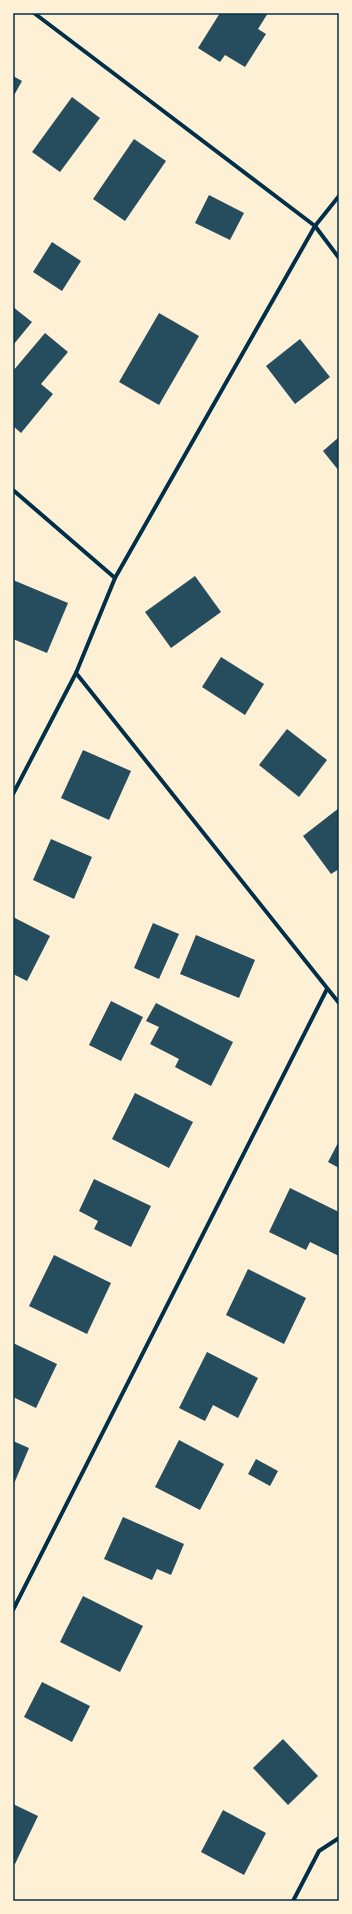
<svg xmlns="http://www.w3.org/2000/svg" width="352" height="1914" font-family="'Varela Round',sans-serif">
<style>
.building{fill:#264d5e}
.lines{fill:none;stroke-linecap:round;stroke-linejoin:round}
.minor{stroke:#003049;stroke-width:4}
.neatline{fill:none;stroke:#003049;stroke-width:1.5}
</style>
<rect width="100%" height="100%" fill="#fdf0d5"/>
<g class="building">
<polygon points="220,13 268,13 258,29 266,34 245,67 225,55 220,62 198,48"/>
<polygon points="13,76 22,81 13,97"/>
<polygon points="72,97 100,118 60,172 32,152"/>
<polygon points="134,139 166,161 125,221 93,199"/>
<polygon points="209,195 244,213 230,240 195,223"/>
<polygon points="52,242 81,261 62,291 33,272"/>
<polygon points="13,307 32,322 14,344 13,343"/>
<polygon points="159,313 199,336 159,405 119,382"/>
<polygon points="45,333 68,352 41,384 53,394 21,433 13,426 13,371"/>
<polygon points="300,339 330,377 295,404 266,366"/>
<polygon points="339,437 339,471 323,451"/>
<polygon points="195,576 221,612 171,648 145,612"/>
<polygon points="13,580 68,603 47,653 13,639"/>
<polygon points="221,657 264,684 245,715 202,687"/>
<polygon points="287,729 327,760 299,797 259,765"/>
<polygon points="83,750 131,771 109,820 61,798"/>
<polygon points="339,808 339,869 331,874 303,836"/>
<polygon points="51,839 92,857 74,899 33,880"/>
<polygon points="13,917 50,936 27,981 13,974"/>
<polygon points="153,923 179,934 159,979 134,968"/>
<polygon points="196,935 255,960 239,998 180,974"/>
<polygon points="111,1001 143,1017 121,1061 89,1045"/>
<polygon points="156,1003 233,1042 211,1086 175,1067 179,1059 150,1044 159,1027 146,1021"/>
<polygon points="135,1093 193,1122 169,1168 112,1139"/>
<polygon points="339,1141 339,1168 328,1162"/>
<polygon points="94,1179 151,1206 131,1247 94,1229 98,1221 79,1211"/>
<polygon points="290,1188 339,1212 339,1256 310,1242 306,1250 269,1232"/>
<polygon points="54,1255 111,1283 87,1334 29,1306"/>
<polygon points="248,1269 306,1298 284,1344 226,1315"/>
<polygon points="13,1343 57,1364 36,1408 13,1397"/>
<polygon points="207,1352 258,1378 238,1418 213,1405 205,1421 179,1408"/>
<polygon points="179,1440 224,1464 200,1510 155,1487"/>
<polygon points="13,1441 29,1448 13,1486"/>
<polygon points="256,1459 278,1471 270,1486 248,1474"/>
<polygon points="123,1517 184,1544 171,1575 157,1569 152,1580 104,1559"/>
<polygon points="83,1596 143,1626 120,1672 60,1642"/>
<polygon points="42,1682 90,1706 72,1742 24,1717"/>
<polygon points="283,1739 318,1776 288,1805 253,1768"/>
<polygon points="13,1804 38,1816 15,1864 13,1863"/>
<polygon points="223,1810 266,1833 244,1875 201,1852"/>
</g>
<g class="lines">
<g class="minor">
<polyline points="34,13 315,226 339,258"/>
<polyline points="13,490 115,578"/>
<polyline points="76,673 339,1003"/>
<polyline points="13,794 76,673 115,578 315,226 339,196"/>
<polyline points="13,1610 327,989"/>
<polyline points="293,1901 319,1851 339,1838"/>
</g>
</g>
<rect width="352" height="1914" fill="none" stroke="#fdf0d5" stroke-width="28"/>
<rect x="14" y="14" width="324" height="1886" class="neatline"/>
</svg>
